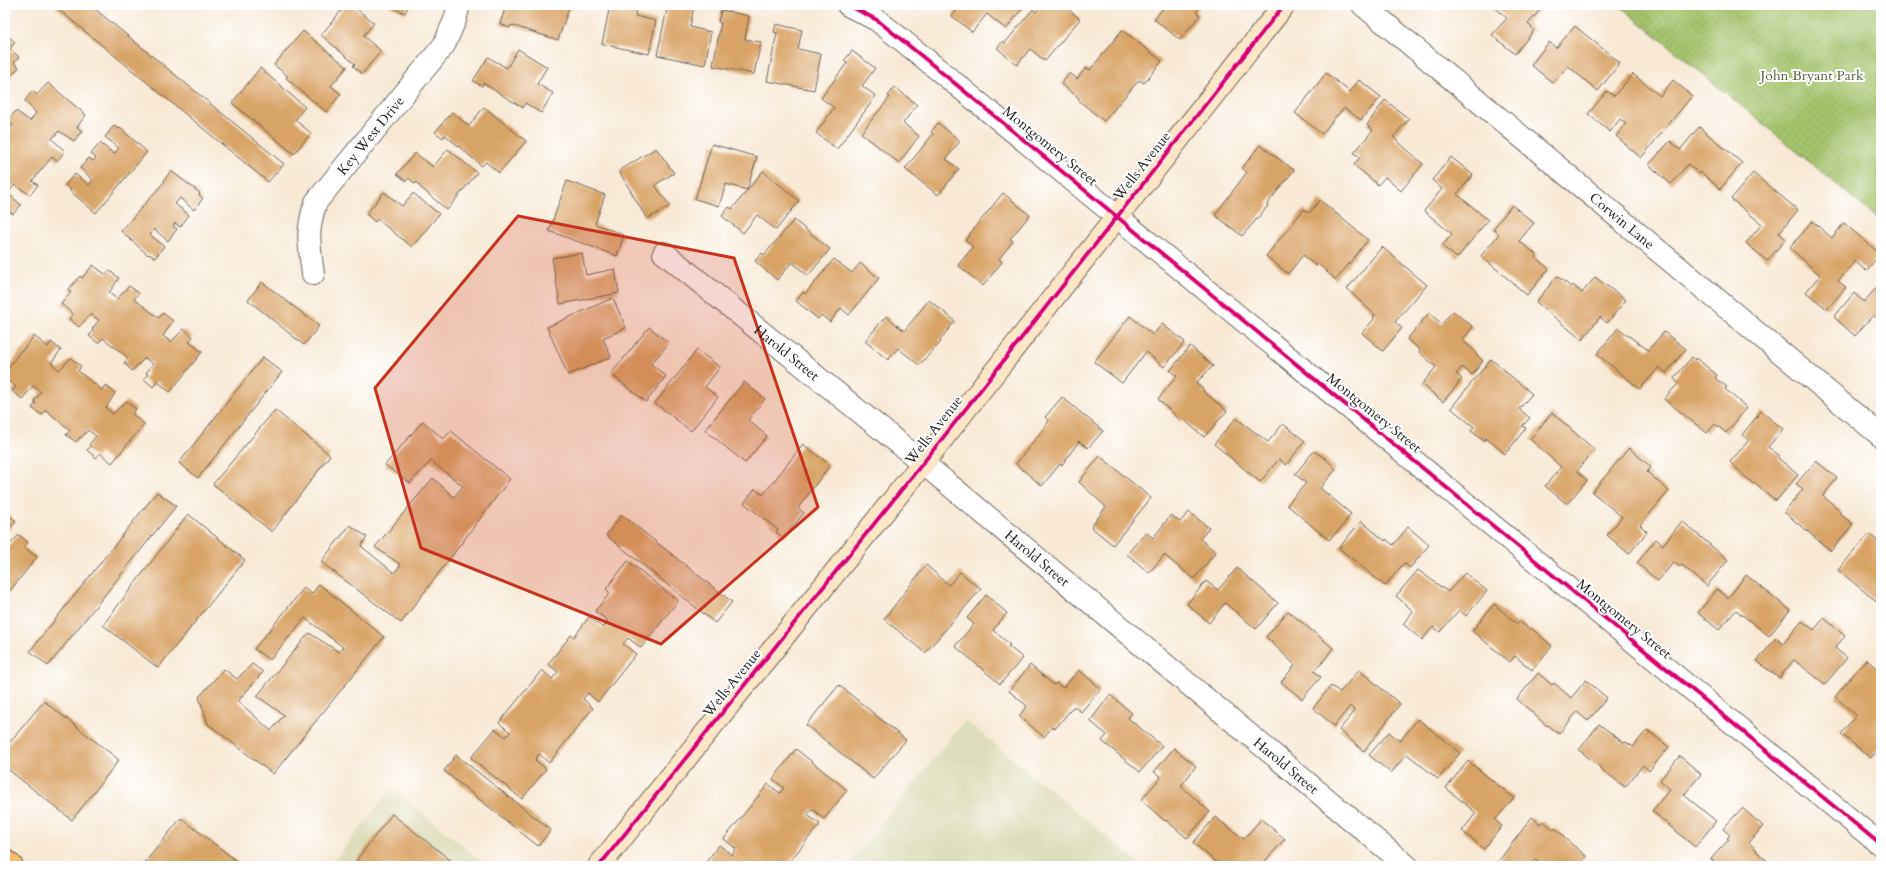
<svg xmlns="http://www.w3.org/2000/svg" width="1886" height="871" font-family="Cardo,serif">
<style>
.built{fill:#deddbb}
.park{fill:url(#park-dots);stroke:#607043}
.building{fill:#d8a465}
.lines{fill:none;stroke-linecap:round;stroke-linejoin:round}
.street-casing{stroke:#69645d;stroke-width:24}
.secondary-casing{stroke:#69645d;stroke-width:24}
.primary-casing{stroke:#69645d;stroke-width:24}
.street{stroke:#fff;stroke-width:22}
.secondary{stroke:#fde5c5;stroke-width:22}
.primary{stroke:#fabe6e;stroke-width:22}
.cycleway-casing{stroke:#fff;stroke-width:6}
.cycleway{stroke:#d6006c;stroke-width:4}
.marked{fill:#c8321e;fill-opacity:0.2;stroke:#c8321e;stroke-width:3;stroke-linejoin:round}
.labels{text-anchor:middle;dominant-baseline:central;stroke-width:4;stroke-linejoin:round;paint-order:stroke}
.park-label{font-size:14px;fill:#525f3b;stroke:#fff}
.street-label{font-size:14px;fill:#1c1c1c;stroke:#fff}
</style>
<defs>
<pattern id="park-dots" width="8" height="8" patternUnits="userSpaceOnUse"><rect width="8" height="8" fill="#a4c36a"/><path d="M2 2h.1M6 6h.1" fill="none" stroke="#8da75b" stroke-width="1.8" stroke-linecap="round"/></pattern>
</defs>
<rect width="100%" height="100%" fill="#fff"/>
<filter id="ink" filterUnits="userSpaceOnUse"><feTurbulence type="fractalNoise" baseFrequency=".025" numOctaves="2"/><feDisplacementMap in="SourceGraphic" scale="8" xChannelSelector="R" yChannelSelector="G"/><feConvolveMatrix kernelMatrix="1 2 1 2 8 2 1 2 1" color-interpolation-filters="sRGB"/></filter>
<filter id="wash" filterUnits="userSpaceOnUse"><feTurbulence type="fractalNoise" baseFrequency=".012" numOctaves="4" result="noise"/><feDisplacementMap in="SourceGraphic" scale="16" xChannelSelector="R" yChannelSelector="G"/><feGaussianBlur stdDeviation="0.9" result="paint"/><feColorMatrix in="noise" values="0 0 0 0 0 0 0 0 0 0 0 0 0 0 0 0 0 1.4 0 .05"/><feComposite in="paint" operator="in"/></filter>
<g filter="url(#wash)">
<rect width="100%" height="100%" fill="#f7e9d6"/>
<g class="built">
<polygon points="965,720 1143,866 847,866"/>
<polygon points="392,788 487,866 330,866"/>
</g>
<polygon class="park" points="1619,5 1881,5 1881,221"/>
<g id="blocks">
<g class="building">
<polygon points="53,5 90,5 284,164 268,182"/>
<polygon points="346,5 352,5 374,23 363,36 381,51 362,74 353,66 355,64 321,35"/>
<polygon points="387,5 409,5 405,13"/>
<polygon points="506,5 530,6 531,5 570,5 558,40 511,25 510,28 500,24"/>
<polygon points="610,5 637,5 635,16 656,21 649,54 602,44"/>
<polygon points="665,5 694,6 690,27 711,32 705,65 657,55 667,9 664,8"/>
<polygon points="965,5 1025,5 1006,29 987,14 972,32 952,16 959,7 962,9"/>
<polygon points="1041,5 1063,5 1080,19 1045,61 1030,49 1017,65 997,48 1003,41 1005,43 1033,9 1036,12"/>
<polygon points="1166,5 1201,5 1196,12 1200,15 1180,40 1154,19"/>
<polygon points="1492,5 1544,5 1528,24 1534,30 1515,54 1492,35 1507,18"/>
<polygon points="721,10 749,16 745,39 761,42 754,74 713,66 721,23 718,22"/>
<polygon points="776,24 802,30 798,49 821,54 814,90 767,81 777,33 774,32"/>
<polygon points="1575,26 1620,63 1598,91 1568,66 1553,83 1531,65 1549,42 1556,48"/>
<polygon points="1122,30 1162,61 1144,83 1139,80 1104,121 1078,100 1079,98 1061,84 1070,73 1077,79 1086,68 1090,70"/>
<polygon points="303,31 347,67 331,86 341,94 326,112 286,78 288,76 274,65"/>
<polygon points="5,34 15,42 10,49 19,57 14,63 19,67 8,79 5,77"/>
<polygon points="518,49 547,67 537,84 553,93 541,113 525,103 523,108 483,83 482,86 473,81 488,57 507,68"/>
<polygon points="852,51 875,68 862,86 876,96 837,149 816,133 834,108 821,98 847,63 844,61"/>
<polygon points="260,68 305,107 295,120 311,133 294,154 232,103"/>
<polygon points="1326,73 1350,92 1359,80 1381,97 1361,120 1344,108 1338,115 1337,115 1322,134 1295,113"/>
<polygon points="1633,74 1660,96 1673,80 1692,96 1641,158 1616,136 1626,124 1620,119 1610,132 1588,114 1607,91 1614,96"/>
<polygon points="48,83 86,115 77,127 82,131 74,141 59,131 52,139 65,151 57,161 52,157 32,181 38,185 30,195 15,185 8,193 21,205 13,214 8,211 5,214 5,135 13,125 8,120 16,111 30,121 36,113 25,101 32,91 37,95"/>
<polygon points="895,87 917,105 903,123 919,136 899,163 861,133 890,97 888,96"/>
<polygon points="1385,100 1409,119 1393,137 1423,164 1401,191 1385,177 1378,185 1354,165 1360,157 1354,153 1373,130 1367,125"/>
<polygon points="484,107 526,141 499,173 486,162 482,166 445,135 443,138 435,132 452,112 469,126"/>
<polygon points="938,123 960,141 946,159 959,169 938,195 905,169 933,134 931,132"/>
<polygon points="114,126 119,129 120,128 147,152 96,213 70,191 71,190 65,185 75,174 89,185 93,180 80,168 89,158 93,161 96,158 91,154 100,143 114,154 119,148 105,137"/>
<polygon points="1699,127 1742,163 1720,189 1701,172 1699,174 1688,164 1671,184 1649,165 1670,141 1680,150"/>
<polygon points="712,144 757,157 747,190 726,184 719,206 695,199"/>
<polygon points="1260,145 1294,170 1267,204 1268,206 1242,236 1215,215 1247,172 1242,168"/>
<polygon points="656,148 674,173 655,185 670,206 647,219 619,171"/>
<polygon points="448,149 477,173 447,210 420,187 417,182 415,184 409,178 406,181 397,174 415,153 433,167"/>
<polygon points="1451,157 1473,175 1457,194 1488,220 1457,258 1442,246 1452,234 1424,211 1442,189 1432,180"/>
<polygon points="171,171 200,193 199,195 203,198 194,210 180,198 175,204 189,215 180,227 175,223 173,226 177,229 168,241 154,229 150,235 164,246 155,258 149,254 148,255 121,231 165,181 164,180"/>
<polygon points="763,171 799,201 776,230 757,215 743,233 722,216 729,207 732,209"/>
<polygon points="1753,173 1798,210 1779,233 1786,239 1767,261 1746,243 1762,224 1731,199"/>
<polygon points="567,181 605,195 595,224 624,235 617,256 549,231"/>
<polygon points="384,192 402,206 413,193 439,214 412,247 377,219 375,222 366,214"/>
<polygon points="1003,193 1030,215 1010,239 1013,241 999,259 1002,262 983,286 958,265 973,247 965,240"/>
<polygon points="1320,200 1368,240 1336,280 1318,264 1316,266 1303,255 1288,274 1266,256 1304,209 1309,213"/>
<polygon points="1512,205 1534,223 1519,241 1537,255 1535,257 1549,269 1527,295 1481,256 1499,234 1493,229"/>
<polygon points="794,220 830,249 808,276 792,262 777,280 755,261 762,253 764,255"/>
<polygon points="1812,221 1832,238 1844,223 1880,254 1866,271 1855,261 1838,281 1846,287 1827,309 1806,292 1820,275 1790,248"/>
<polygon points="1382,247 1427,285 1395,322 1402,328 1383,351 1362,333 1374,319 1373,318 1375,315 1347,289"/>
<polygon points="582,253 586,275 615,269 619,293 560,304 552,258"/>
<polygon points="834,259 852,273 860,263 879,278 849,315 841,308 830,322 821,315 818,319 796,301 803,292 805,294"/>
<polygon points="93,265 106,275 109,270 119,278 109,293 117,299 129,286 139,293 134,299 159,318 163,313 173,321 163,336 171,342 184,329 193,337 189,342 202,352 170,392 157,381 153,387 144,379 148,374 146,373 153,364 145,358 132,371 124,363 128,358 103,338 98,343 89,336 93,331 92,329 99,320 91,314 79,327 69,319 73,314 61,304 71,292 68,290 80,276 82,278"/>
<polygon points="1557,276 1571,287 1573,285 1582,293 1595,277 1626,300 1607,323 1600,317 1582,340 1536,302"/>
<polygon points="262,282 319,326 304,345 248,300"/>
<polygon points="1881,282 1881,322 1873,315 1855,336 1834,317 1854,293 1864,302"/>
<polygon points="613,298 626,328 603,338 611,357 568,375 547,327"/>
<polygon points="929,300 955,321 940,340 941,342 919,365 898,348 888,360 865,341 886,316 904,331"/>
<polygon points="1453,311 1473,327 1462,340 1475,351 1474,352 1483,361 1472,375 1462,367 1456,374 1462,379 1443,402 1422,384 1436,367 1419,352 1420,350 1407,339 1429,313 1442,324"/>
<polygon points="1130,316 1153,335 1162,324 1185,342 1164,367 1146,352 1122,383 1094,362"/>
<polygon points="649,327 669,343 651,364 666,376 646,402 611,374"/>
<polygon points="1618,328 1648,350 1664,332 1686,349 1666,373 1659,367 1640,389 1597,354"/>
<polygon points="34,336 48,347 51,342 61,350 51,363 59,370 71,358 81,366 78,371 102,390 105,385 115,393 106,408 113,414 126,401 136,409 132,414 144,424 112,463 100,453 96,458 87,450 91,446 89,445 96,436 88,430 81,438 80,437 76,442 66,435 70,430 46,410 42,415 32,408 36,403 34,401 41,392 33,386 22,399 12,391 16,387 5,378 5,373 21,350 22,351"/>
<polygon points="1190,346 1213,366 1196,383 1204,390 1203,391 1227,411 1204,437 1183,419 1181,421 1158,399 1177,376 1170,371"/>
<polygon points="697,350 720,367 705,387 718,397 691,431 655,403"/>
<polygon points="263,357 282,372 198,478 179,463"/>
<polygon points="1692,357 1695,360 1696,358 1717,375 1715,378 1727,387 1725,389 1747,408 1726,433 1715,424 1707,433 1664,399 1678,384 1674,378"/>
<polygon points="1491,359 1532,394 1519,409 1530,418 1522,426 1526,428 1505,454 1486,438 1484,441 1471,431 1474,427 1451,408"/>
<polygon points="744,382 765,399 748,420 767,436 745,463 705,430"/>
<polygon points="1062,397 1103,431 1088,448 1079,441 1062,465 1060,464 1042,486 1016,464 1049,421 1045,417"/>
<polygon points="275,410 330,455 272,532 213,484"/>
<polygon points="1761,411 1783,429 1768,447 1780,456 1778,458 1798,475 1776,501 1754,482 1753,484 1730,462 1749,440 1742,435"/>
<polygon points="1552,413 1595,450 1577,471 1587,480 1567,504 1545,486 1561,467 1530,439"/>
<polygon points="1236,418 1268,442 1283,424 1305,441 1286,465 1279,459 1260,482 1214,444"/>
<polygon points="423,421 443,439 451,431 510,479 401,623 321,562 350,525 367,537 361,546 394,573 401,565 375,547 433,478 454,497 463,486 431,461 410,483 385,465"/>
<polygon points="803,444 830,465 798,508 804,513 784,538 776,532 778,530 744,503 755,489 763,495"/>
<polygon points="1629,448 1651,467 1647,472 1669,491 1640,525 1647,532 1629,554 1607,535 1622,517 1592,492"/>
<polygon points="1314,451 1326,459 1336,469 1320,488 1351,514 1341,528 1329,540 1287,505 1306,483 1295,474"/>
<polygon points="1100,456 1151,498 1113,545 1091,527 1106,507 1079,482"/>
<polygon points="1816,461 1837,478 1823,496 1841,511 1839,513 1853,524 1831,551 1784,512 1803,489 1796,484"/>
<polygon points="157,492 176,506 48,666 30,651"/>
<polygon points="5,512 16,521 5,534"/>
<polygon points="1189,512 1209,528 1200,539 1216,552 1194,579 1164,555 1149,573 1127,554 1146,532 1153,538 1171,515 1180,522"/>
<polygon points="188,514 245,560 158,668 103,625"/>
<polygon points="622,515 732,602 715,623 606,535"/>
<polygon points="1361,521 1385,541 1386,539 1393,545 1408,527 1429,545 1410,568 1404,563 1385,586 1339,548"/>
<polygon points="1682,521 1728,560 1707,586 1682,565 1680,567 1674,562 1658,581 1637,563 1656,539 1663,545"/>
<polygon points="1869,534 1881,544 1881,605 1838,570"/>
<polygon points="19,535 28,542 24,547 37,557 5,597 5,545 7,547"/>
<polygon points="628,561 678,601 641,648 628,638 623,644 636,654 598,702 588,693 583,699 593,708 549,763 539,754 535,760 546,769 522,799 471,758 495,729 506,737 510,732 499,723 542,670 552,679 558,672 548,664 571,635 574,637 589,617 603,628 608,621 595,611 610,593 606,589"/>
<polygon points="926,565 949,585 960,572 981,589 925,653 884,619"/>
<polygon points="1237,568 1278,603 1256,629 1225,603 1209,623 1187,604 1206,581 1218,590"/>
<polygon points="1418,570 1448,592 1465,573 1487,591 1466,616 1459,610 1440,632 1433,627 1422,640 1403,624 1413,611 1396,596"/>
<polygon points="1746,575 1790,610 1769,636 1736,610 1719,630 1698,613 1717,589 1728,598"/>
<polygon points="319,584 384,637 273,774 208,724 199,697 224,669 237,679 252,664 263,672 238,701 271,731 284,715 257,696 309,633 339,652 343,647 305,618 270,660 254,649 304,588 312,594"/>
<polygon points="986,595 1007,613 993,630 1010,645 1008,646 1023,658 1000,684 955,646 974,624 967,618"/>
<polygon points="1494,604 1517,624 1519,621 1530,630 1531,628 1552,646 1532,670 1515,656 1510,662 1472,631"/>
<polygon points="1288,611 1333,648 1323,662 1314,671 1321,677 1302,699 1281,682 1295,665 1266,637"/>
<polygon points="1824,618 1845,636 1835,648 1847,658 1825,684 1794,660 1779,678 1757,661 1776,638 1783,644 1802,621 1814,630"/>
<polygon points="1866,659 1881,672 1881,746 1871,758 1841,734 1856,715 1835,697"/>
<polygon points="1030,665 1054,685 1056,683 1063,688 1079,670 1101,689 1081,712 1074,706 1055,729 1052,727 1044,737 1019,716 1027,706 1009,691"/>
<polygon points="1359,670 1400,704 1364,751 1339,730 1355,711 1350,706 1334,726 1313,708 1331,686 1340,692"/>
<polygon points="1538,673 1552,685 1554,683 1571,698 1586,680 1607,698 1588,721 1577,712 1559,734 1548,725 1547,726 1517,699"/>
<polygon points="839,685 906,740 873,779 806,725"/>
<polygon points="1110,695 1132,713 1128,718 1162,746 1140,772 1102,741 1107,735 1090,721"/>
<polygon points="44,701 119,760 72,820 5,767 5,748"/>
<polygon points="1418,719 1460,753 1438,779 1407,754 1391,773 1369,755 1389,732 1400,741"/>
<polygon points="1599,724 1624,743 1626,742 1633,747 1647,730 1669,747 1649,771 1643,765 1625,787 1608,774 1607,775 1600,769 1601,768 1579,750"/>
<polygon points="1174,748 1196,766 1181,786 1210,812 1187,838 1166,820 1165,821 1141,800 1161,777 1154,772"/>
<polygon points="796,749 847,790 824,819 812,809 807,815 820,824 786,866 703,866 719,845 732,855 736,849 724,839 768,784 780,793 784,788 773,779"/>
<polygon points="456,755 551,830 538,846 444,771"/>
<polygon points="1680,756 1701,774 1684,795 1716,821 1695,847 1652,811 1670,789 1660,780"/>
<polygon points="1468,761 1514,798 1495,820 1502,826 1484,849 1462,831 1476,813 1446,788"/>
<polygon points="1742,808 1763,826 1749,843 1757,850 1756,851 1773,866 1720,866 1711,859 1729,839 1727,838 1730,835 1723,829"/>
<polygon points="392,814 458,866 360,866 355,862"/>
<polygon points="1215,817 1244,839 1261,819 1285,839 1265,861 1270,866 1221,866 1193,843"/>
<polygon points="1532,817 1540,824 1543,821 1554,830 1555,828 1564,836 1563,837 1586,856 1578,866 1543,866 1536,860 1529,866 1503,866 1498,862"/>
<polygon points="181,818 243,866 142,866"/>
</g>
</g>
</g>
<g filter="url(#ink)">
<use href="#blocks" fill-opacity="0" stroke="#69645d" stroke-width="1"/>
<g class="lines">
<g class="street-casing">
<g id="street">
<polyline points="848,5 877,20 918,53 1881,845"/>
<path id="s1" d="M1363 5 1881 436"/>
<path id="s2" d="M664 253 923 463 1407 866"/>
<path id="s3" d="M313 274C309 244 306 231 316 202L444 45 455 20 459 5"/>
</g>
</g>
<g class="secondary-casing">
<polyline id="secondary" points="599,866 923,463 1284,5"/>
</g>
<g class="primary-casing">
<polyline id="primary" points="5,860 12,866"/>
</g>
<use href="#street" class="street"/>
<use href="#secondary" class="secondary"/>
<use href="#primary" class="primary"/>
<g class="cycleway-casing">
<g id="cycleway">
<polyline points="848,5 877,20 918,53 1881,845"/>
<polyline points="599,866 923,463 1284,5"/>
</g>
</g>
<use href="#cycleway" class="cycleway"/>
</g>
</g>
<path class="marked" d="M518 216 734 258 818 507 661 644 421 548 375 388Z"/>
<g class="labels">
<g class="park-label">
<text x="1812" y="75">John Bryant Park</text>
</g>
<g class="street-label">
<text stroke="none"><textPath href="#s3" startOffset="159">Key West Drive</textPath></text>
<text transform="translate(1050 146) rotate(39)">Montgomery Street</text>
<text transform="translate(1142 166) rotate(-52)">Wells Avenue</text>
<text stroke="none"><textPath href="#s1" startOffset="337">Corwin Lane</textPath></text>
<text stroke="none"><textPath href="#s2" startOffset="158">Harold Street</textPath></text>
<text transform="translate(1374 413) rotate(39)">Montgomery Street</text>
<text transform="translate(934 430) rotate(-52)">Wells Avenue</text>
<text stroke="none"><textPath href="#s2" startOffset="482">Harold Street</textPath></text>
<text transform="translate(1624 619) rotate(39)">Montgomery Street</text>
<text transform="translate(732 683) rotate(-51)">Wells Avenue</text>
<text stroke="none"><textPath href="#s2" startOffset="806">Harold Street</textPath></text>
</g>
</g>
<rect width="1886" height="871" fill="none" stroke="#fff" stroke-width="20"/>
</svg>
